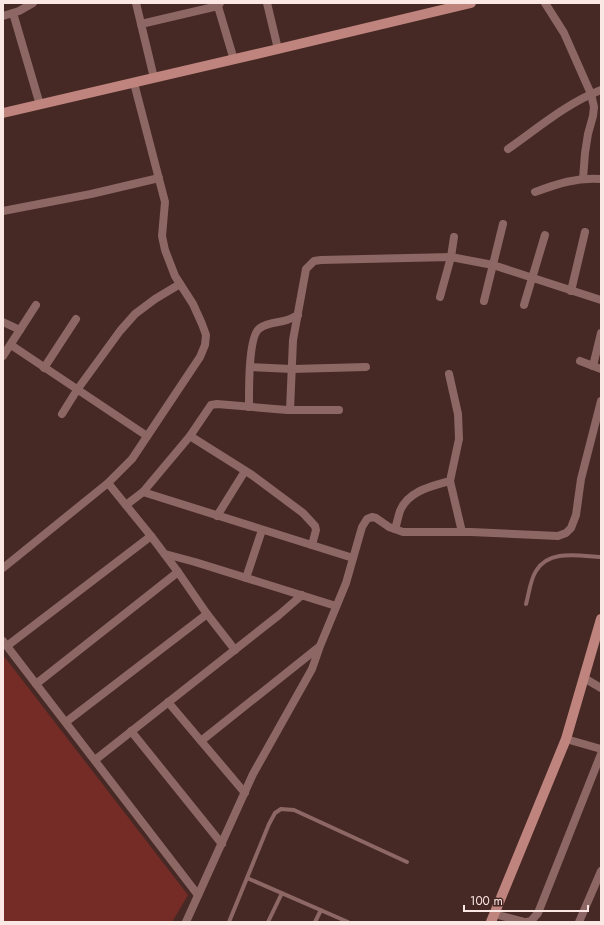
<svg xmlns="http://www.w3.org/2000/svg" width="604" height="925" font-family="Jost,sans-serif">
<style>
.garden{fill:#752c27}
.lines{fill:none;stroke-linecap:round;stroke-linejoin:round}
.lane{stroke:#8c6763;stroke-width:4}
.street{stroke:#8c6763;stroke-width:8}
.secondary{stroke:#bf847d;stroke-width:10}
</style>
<rect width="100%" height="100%" fill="#462825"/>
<polygon class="garden" points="3,655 188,895 172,922 3,922"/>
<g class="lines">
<g class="lane">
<path d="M526 604C529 594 530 580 536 571 549 549 579 556 601 557"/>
<polyline points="247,878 348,922"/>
<polyline points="229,922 269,824 275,813 281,809 294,810 407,862"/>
<polyline points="268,922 282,893"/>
<polyline points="315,922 321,910"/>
</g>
<g class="street">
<polyline points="136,3 154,78"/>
<polyline points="217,3 234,60"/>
<polyline points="267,3 278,49"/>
<polyline points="545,3 564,33 591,94 594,107 593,116 588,134 585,153 583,179"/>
<polyline points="13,13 40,105"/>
<polyline points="3,16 19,11 33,3"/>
<polyline points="141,24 218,6 220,3"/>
<path d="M508 149C538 128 567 103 601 90"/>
<path d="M535 192C557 184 577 177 601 179"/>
<polyline points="3,211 91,194 159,178"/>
<polyline points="571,291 585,232"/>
<polyline points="440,297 451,257 454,237"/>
<polyline points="484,301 503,224"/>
<polyline points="524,305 545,235"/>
<polyline points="3,322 20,330"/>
<polyline points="11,345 147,436"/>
<polyline points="3,356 36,305"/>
<polyline points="580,361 601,369"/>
<polyline points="593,366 601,333"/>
<polyline points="250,367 292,369 366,367"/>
<polyline points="44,368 76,319"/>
<polyline points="449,374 458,414 459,439 450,481 462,532"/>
<path d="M249 407C249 392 248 335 260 328 268 322 278 323 287 320 290 319 294 317 298 315"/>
<polyline points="290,410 293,340 306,269 314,261 321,260 451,257 493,265 601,300"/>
<polyline points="62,414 77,390 120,331 135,314 155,299 180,284"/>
<polyline points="190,436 252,475 303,513 315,526 316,530 312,545"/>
<polyline points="108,483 151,536 178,572 207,614 235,650"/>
<polyline points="143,492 353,558"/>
<polyline points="126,505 143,492 190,436 211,405 217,404 287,410 339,410"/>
<polyline points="217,516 245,471"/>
<path d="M395 529C397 523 398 517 400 511 408 491 432 486 450 481"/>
<polyline points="165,554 195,562 336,606"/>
<polyline points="3,568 108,483 132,459 200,357 205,345 206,335 202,324 193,304 175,276 165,250 162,236 165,202 134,83"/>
<polyline points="246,578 262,530"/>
<polyline points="3,641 198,895"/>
<polyline points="7,646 151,536"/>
<polyline points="584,678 601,688"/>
<polyline points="36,684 178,572"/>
<polyline points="168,702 245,793"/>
<polyline points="66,722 207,614"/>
<polyline points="131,731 222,844"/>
<polyline points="566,739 601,749"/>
<polyline points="201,741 319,647"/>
<polyline points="95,760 279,615 302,595"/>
<polyline points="494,914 525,922"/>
<polyline points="186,922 253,774 312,669 320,646 346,583 362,527 367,519 372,517 376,518 389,527 403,532 471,532 558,536 566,533 571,528 576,515 581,479 601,401"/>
<polyline points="527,922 531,921 538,913 601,754"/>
<polyline points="579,922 601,871"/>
</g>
<g class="secondary">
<polyline points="3,113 278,49 471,3"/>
<polyline points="491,922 566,739 601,619"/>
</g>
</g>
<rect width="604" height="925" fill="none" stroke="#fbe7e4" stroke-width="8"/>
<path d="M464 905v6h124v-6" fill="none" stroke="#fbe7e4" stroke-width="2"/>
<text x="470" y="905" font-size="12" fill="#fbe7e4" stroke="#462825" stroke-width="3" paint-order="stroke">100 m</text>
</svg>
